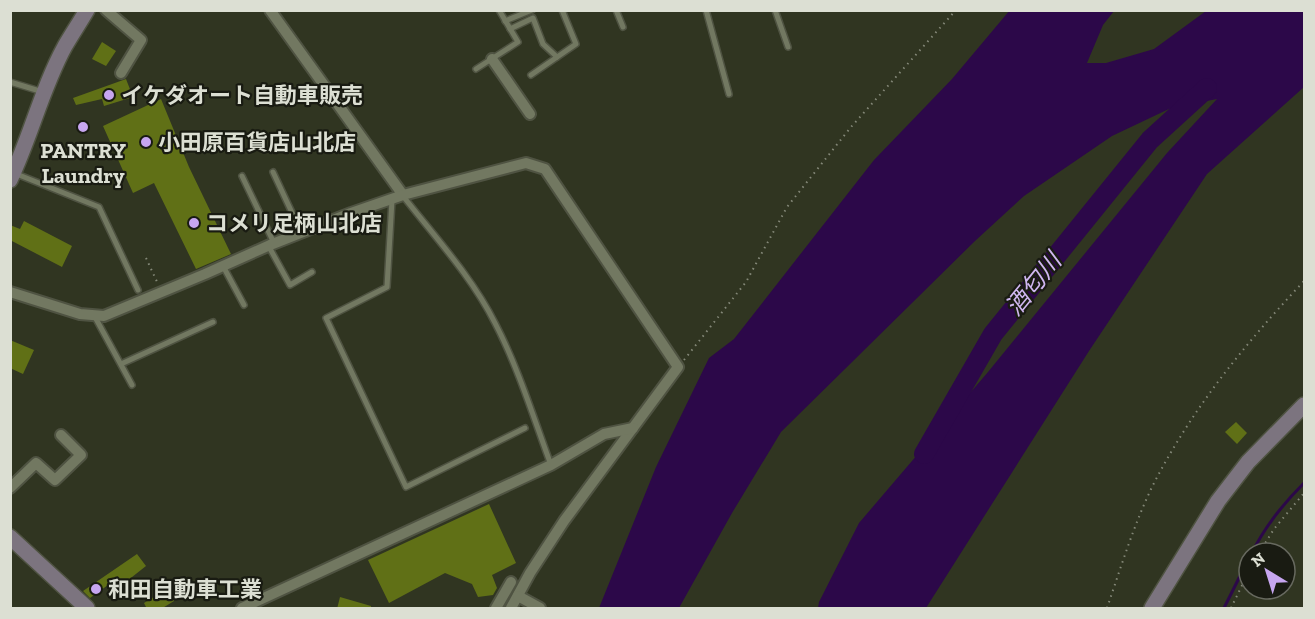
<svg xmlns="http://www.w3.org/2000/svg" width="1315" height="619" font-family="'Zilla Slab','Noto Sans JP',serif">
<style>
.water{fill:#2c0849}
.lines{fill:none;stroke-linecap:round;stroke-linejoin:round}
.stream{stroke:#2c0849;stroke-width:3}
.river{stroke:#2c0849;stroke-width:20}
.building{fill:#607016}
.lane-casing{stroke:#4f5342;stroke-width:8}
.street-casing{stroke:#4f5342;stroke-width:14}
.secondary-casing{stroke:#4f5342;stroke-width:18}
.path{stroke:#848878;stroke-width:2;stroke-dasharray:1.5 4.5;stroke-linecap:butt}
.lane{stroke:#727861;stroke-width:5}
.street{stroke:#727861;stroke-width:10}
.secondary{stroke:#7c747f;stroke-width:15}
.poi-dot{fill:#c7a6f0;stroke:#191b12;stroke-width:2}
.labels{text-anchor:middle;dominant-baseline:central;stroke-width:4.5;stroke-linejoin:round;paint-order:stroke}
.poi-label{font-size:22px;font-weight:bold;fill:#dcdfd3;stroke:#191b12;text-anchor:start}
.water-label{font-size:24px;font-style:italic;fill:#d0b7f1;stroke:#191b12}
</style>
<rect width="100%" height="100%" fill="#303521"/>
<polygon class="water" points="1010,10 1114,11 1103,25 1087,63 1106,63 1154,49 1206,11 1304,11 1304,87 1207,174 1089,351 926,608 818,608 819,602 859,523 988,372 1167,153 1217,99 1171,108 1112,136 1024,196 975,241 781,432 732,513 679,608 599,608 656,467 709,358 734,339 874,160 952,79"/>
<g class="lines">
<g class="stream">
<path d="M1252 553C1265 526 1283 504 1304 483"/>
<polyline points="1224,608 1249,558"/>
</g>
<polyline class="river" points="924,454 993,334 1150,140 1207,88"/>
</g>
<g class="building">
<polygon points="102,42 116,51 106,66 92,59"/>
<polygon points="126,79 133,97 104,106 102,99 76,105 73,98"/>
<polygon points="161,99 189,167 231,254 196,269 154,183 133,193 103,126"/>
<polygon points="24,221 72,246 62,267 10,240 10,225 20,229"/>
<polygon points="10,340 34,350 23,374 10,368"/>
<polygon points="1236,422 1247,433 1237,444 1225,432"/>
<polygon points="489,504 516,563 492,575 497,588 493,595 478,597 472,584 445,573 389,603 368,560"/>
<polygon points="137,554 146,566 127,581 111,590 108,585 90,598 83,591"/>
<polygon points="167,589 174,601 161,609 147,609 144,603"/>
<polygon points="340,597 371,606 371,609 337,609"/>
</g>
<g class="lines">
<g class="lane-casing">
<g id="lane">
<polyline points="616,10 623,27"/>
<polyline points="706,10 729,94"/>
<polyline points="775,10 788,47"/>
<polyline points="505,21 532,10"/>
<polyline points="510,29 533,18 543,44 557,57"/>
<polyline points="476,69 518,42 499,10"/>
<polyline points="531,75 576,44 562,10"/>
<polyline points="10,82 43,92"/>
<polyline points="273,172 301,232"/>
<polyline points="14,173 99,207 138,290"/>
<polyline points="242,176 274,243"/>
<path d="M403 196C435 237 472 277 495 323 518 367 534 419 551 465"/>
<polyline points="392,200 387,287 326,318 406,487 525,428"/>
<polyline points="268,245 290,285 312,272"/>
<polyline points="223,266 244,305"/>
<polyline points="95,317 132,385"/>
<polyline points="121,364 213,322"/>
</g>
</g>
<g class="street-casing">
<g id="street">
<polyline points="106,10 141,40 121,73"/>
<polyline points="270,10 403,195"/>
<polyline points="492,59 530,114"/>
<polyline points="10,292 80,314 104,316 205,274 270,245 351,213 403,195 526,163 545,169 678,367 564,521 530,573 511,608"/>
<polyline points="10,488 36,463 55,480 81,455 61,435"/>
<polyline points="518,596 540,608"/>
<polyline points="242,608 551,465 604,434 633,428"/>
<polyline points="496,608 511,582"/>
</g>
</g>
<g class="secondary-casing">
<g id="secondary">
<path d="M10 180C31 136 42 88 65 46 72 34 80 22 87 10"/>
<polyline points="10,537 87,608"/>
<polyline points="1152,608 1218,501 1248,462 1304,405"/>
</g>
</g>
<g class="path">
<polyline points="146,258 158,284"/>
<polyline points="684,360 746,282 787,207 851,127 956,10"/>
<polyline points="1259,553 1274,529 1304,493"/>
<path d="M1107 608C1121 567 1134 524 1153 485 1193 407 1245 344 1304 281"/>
<polyline points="1231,608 1249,571"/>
</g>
<use href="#lane" class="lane"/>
<use href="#street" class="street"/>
<use href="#secondary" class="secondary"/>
</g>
<g class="poi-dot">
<circle cx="109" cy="95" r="6"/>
<circle cx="83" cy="127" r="6"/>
<circle cx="146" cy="142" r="6"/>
<circle cx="194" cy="223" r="6"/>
<circle cx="96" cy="589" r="6"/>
</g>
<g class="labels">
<g class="poi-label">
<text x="121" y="95">イケダオート自動車販売</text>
<text x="158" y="142">小田原百貨店山北店</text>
<text x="83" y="150" text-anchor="middle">PANTRY<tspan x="83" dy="25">Laundry</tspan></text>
<text x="206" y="223">コメリ足柄山北店</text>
<text x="108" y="589">和田自動車工業</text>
</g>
<g class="water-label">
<text transform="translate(1033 284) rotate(-51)">酒匂川</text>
</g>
</g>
<rect width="1315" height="619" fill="none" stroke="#dcdfd3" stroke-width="24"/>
<g transform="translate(1267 571) rotate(322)"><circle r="28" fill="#191b12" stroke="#67695f" stroke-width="1.5"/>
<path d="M0-4.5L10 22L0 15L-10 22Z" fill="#c7a6f0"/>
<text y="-9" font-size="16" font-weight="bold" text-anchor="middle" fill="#dcdfd3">N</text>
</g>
</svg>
